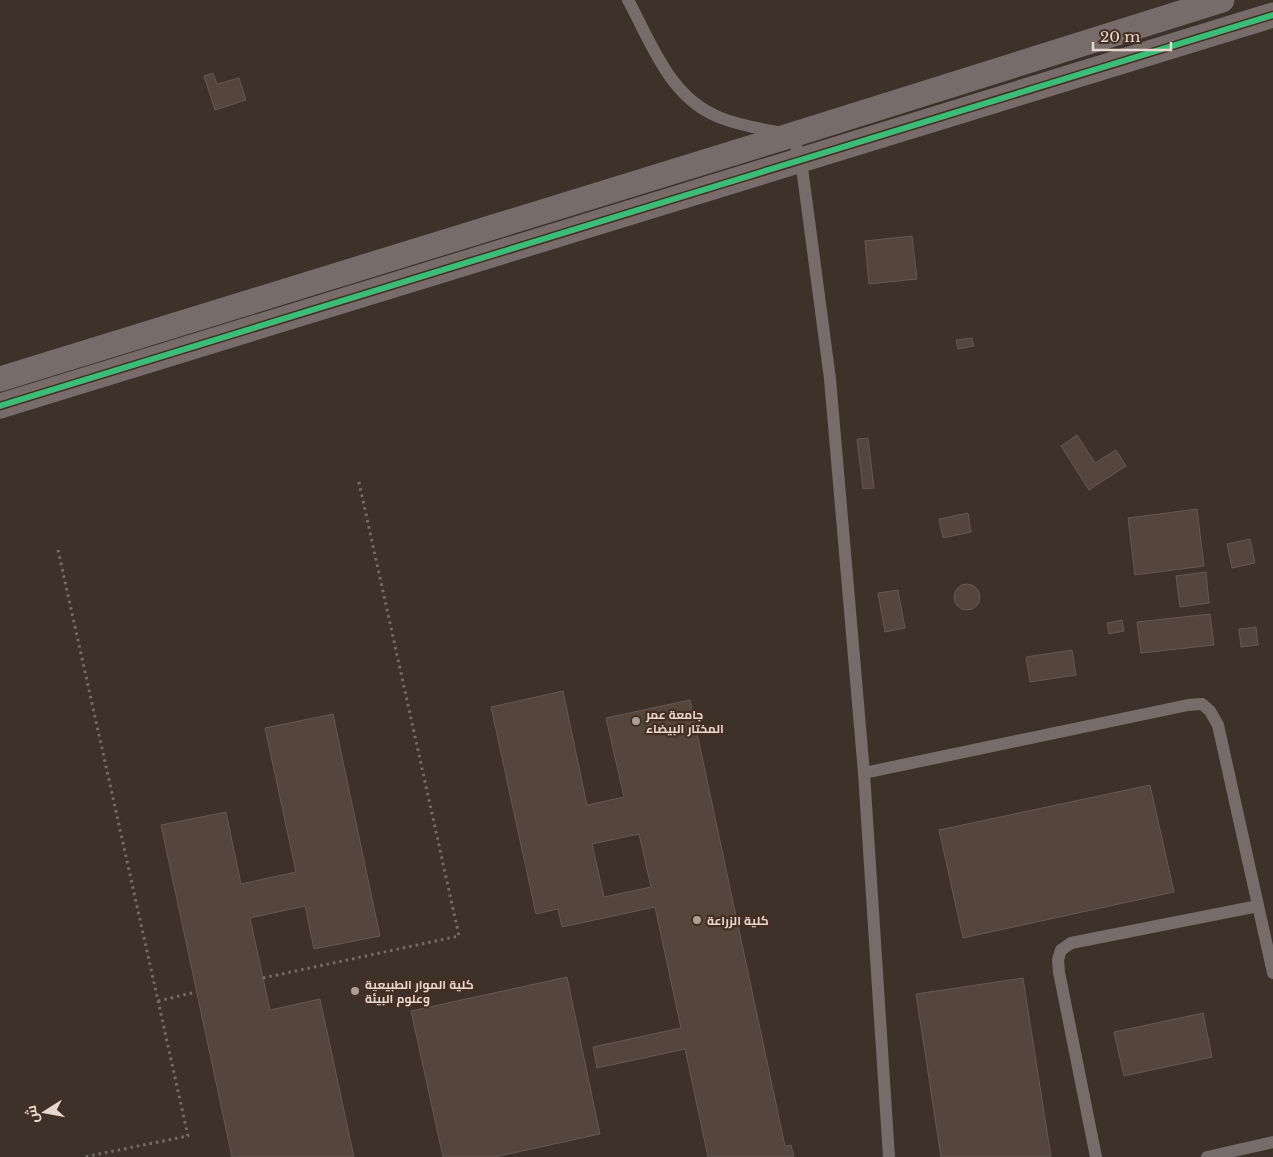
<svg xmlns="http://www.w3.org/2000/svg" width="1273" height="1157" font-family="'Libre Baskerville',Cairo,serif">
<style>
.building{fill:#55463d;stroke:#635953;fill-rule:evenodd}
.lines{fill:none;stroke-linecap:round;stroke-linejoin:round}
.path{stroke:#756b69;stroke-width:3;stroke-dasharray:2.5 4;stroke-linecap:butt}
.lane{stroke:#786c6b;stroke-width:12}
.street{stroke:#786c6b;stroke-width:25}
.cycleway-casing{stroke:#452f22;stroke-width:9}
.cycleway{stroke:#3abd76;stroke-width:6}
.poi-dot{fill:#ab9e96;stroke:#452f22;stroke-width:2}
.labels{text-anchor:middle;dominant-baseline:central;stroke-width:4.5;stroke-linejoin:round;paint-order:stroke}
.poi-label{font-size:12px;font-weight:bold;fill:#e6d8d0;stroke:#452f22;text-anchor:start}
</style>
<rect width="100%" height="100%" fill="#3d312a"/>
<g class="building">
<polygon points="213,73 217,84 239,78 246,100 215,110 204,76"/>
<polygon points="912,236 917,279 869,284 865,241"/>
<polygon points="972,338 974,346 958,349 956,340"/>
<polygon points="1077,435 1095,463 1116,450 1126,466 1089,490 1061,446"/>
<polygon points="868,438 874,488 863,489 857,439"/>
<polygon points="1197,509 1204,566 1135,575 1128,518"/>
<polygon points="968,513 971,532 943,538 939,519"/>
<polygon points="1250,539 1255,563 1232,568 1227,544"/>
<polygon points="1206,572 1209,603 1180,607 1176,576"/>
<circle cx="967" cy="597" r="13"/>
<polygon points="898,590 905,628 885,632 878,593"/>
<polygon points="1210,614 1214,645 1141,653 1137,622"/>
<polygon points="1122,620 1124,631 1109,634 1107,623"/>
<polygon points="1256,627 1258,645 1241,647 1239,629"/>
<polygon points="1072,650 1076,675 1030,682 1026,657"/>
<path d="M563 691 587 805 624 797 606 718 690 700 785 1146 791 1145 794 1157H708L685 1049 597 1068 593 1047 681 1028 655 907 562 927 558 909 536 914 491 707ZM639 834 651 887 604 897 592 844Z"/>
<polygon points="333,714 380,936 314,949 305,906 250,918 270,1010 320,999 354,1157 232,1157 161,825 226,812 241,884 296,872 265,728"/>
<polygon points="1150,785 1174,892 963,938 939,830"/>
<polygon points="567,977 600,1134 495,1157 443,1157 411,1011"/>
<polygon points="1023,978 1051,1157 941,1157 916,994"/>
<polygon points="1203,1013 1212,1057 1124,1076 1114,1032"/>
</g>
<g class="lines">
<g class="path">
<polyline points="58,550 188,1136 84,1157"/>
<polyline points="263,978 459,936 358,478"/>
<polyline points="158,1001 196,992"/>
</g>
<g class="lane">
<path d="M628 0C652 44 670 99 721 118 744 127 769 130 792 135L801 160 830 379 864 773 889 1157"/>
<polyline points="864,773 1188,705 1202,704 1210,711 1218,725 1273,973"/>
<polyline points="1096,1157 1059,972 1058,960 1061,950 1071,943 1258,906"/>
<polyline points="1207,1157 1273,1142"/>
</g>
<g class="street">
<polyline points="0,379 792,135 1222,0"/>
<polyline points="0,406 1273,15"/>
</g>
<g class="cycleway-casing">
<polyline id="cycleway" points="0,406 1273,15"/>
</g>
<use href="#cycleway" class="cycleway"/>
</g>
<g class="poi-dot">
<circle cx="636" cy="721" r="5"/>
<circle cx="697" cy="920" r="5"/>
<circle cx="355" cy="991" r="5"/>
</g>
<g class="labels">
<g class="poi-label">
<text x="646" y="714">جامعة عمر<tspan x="646" dy="14">المختار البيضاء</tspan></text>
<text x="707" y="920">كلية الزراعة</text>
<text x="365" y="984">كلية الموار الطبيعية<tspan x="365" dy="14">وعلوم البيئة</tspan></text>
</g>
</g>
<g transform="translate(45 1112) rotate(259)" stroke="#452f22" stroke-width="4" paint-order="stroke">
<path d="M0-4L9 19L0 12L-9 19Z" fill="#e6d8d0"/>
<text y="-8" font-size="14" font-weight="bold" text-anchor="middle" fill="#e6d8d0">ش</text>
</g>
<path d="M1093 42v8h78v-8" fill="none" stroke="#e6d8d0" stroke-width="2.5"/>
<text x="1100" y="42" font-size="15" fill="#e6d8d0" stroke="#452f22" stroke-width="4" paint-order="stroke">20 m</text>
</svg>
